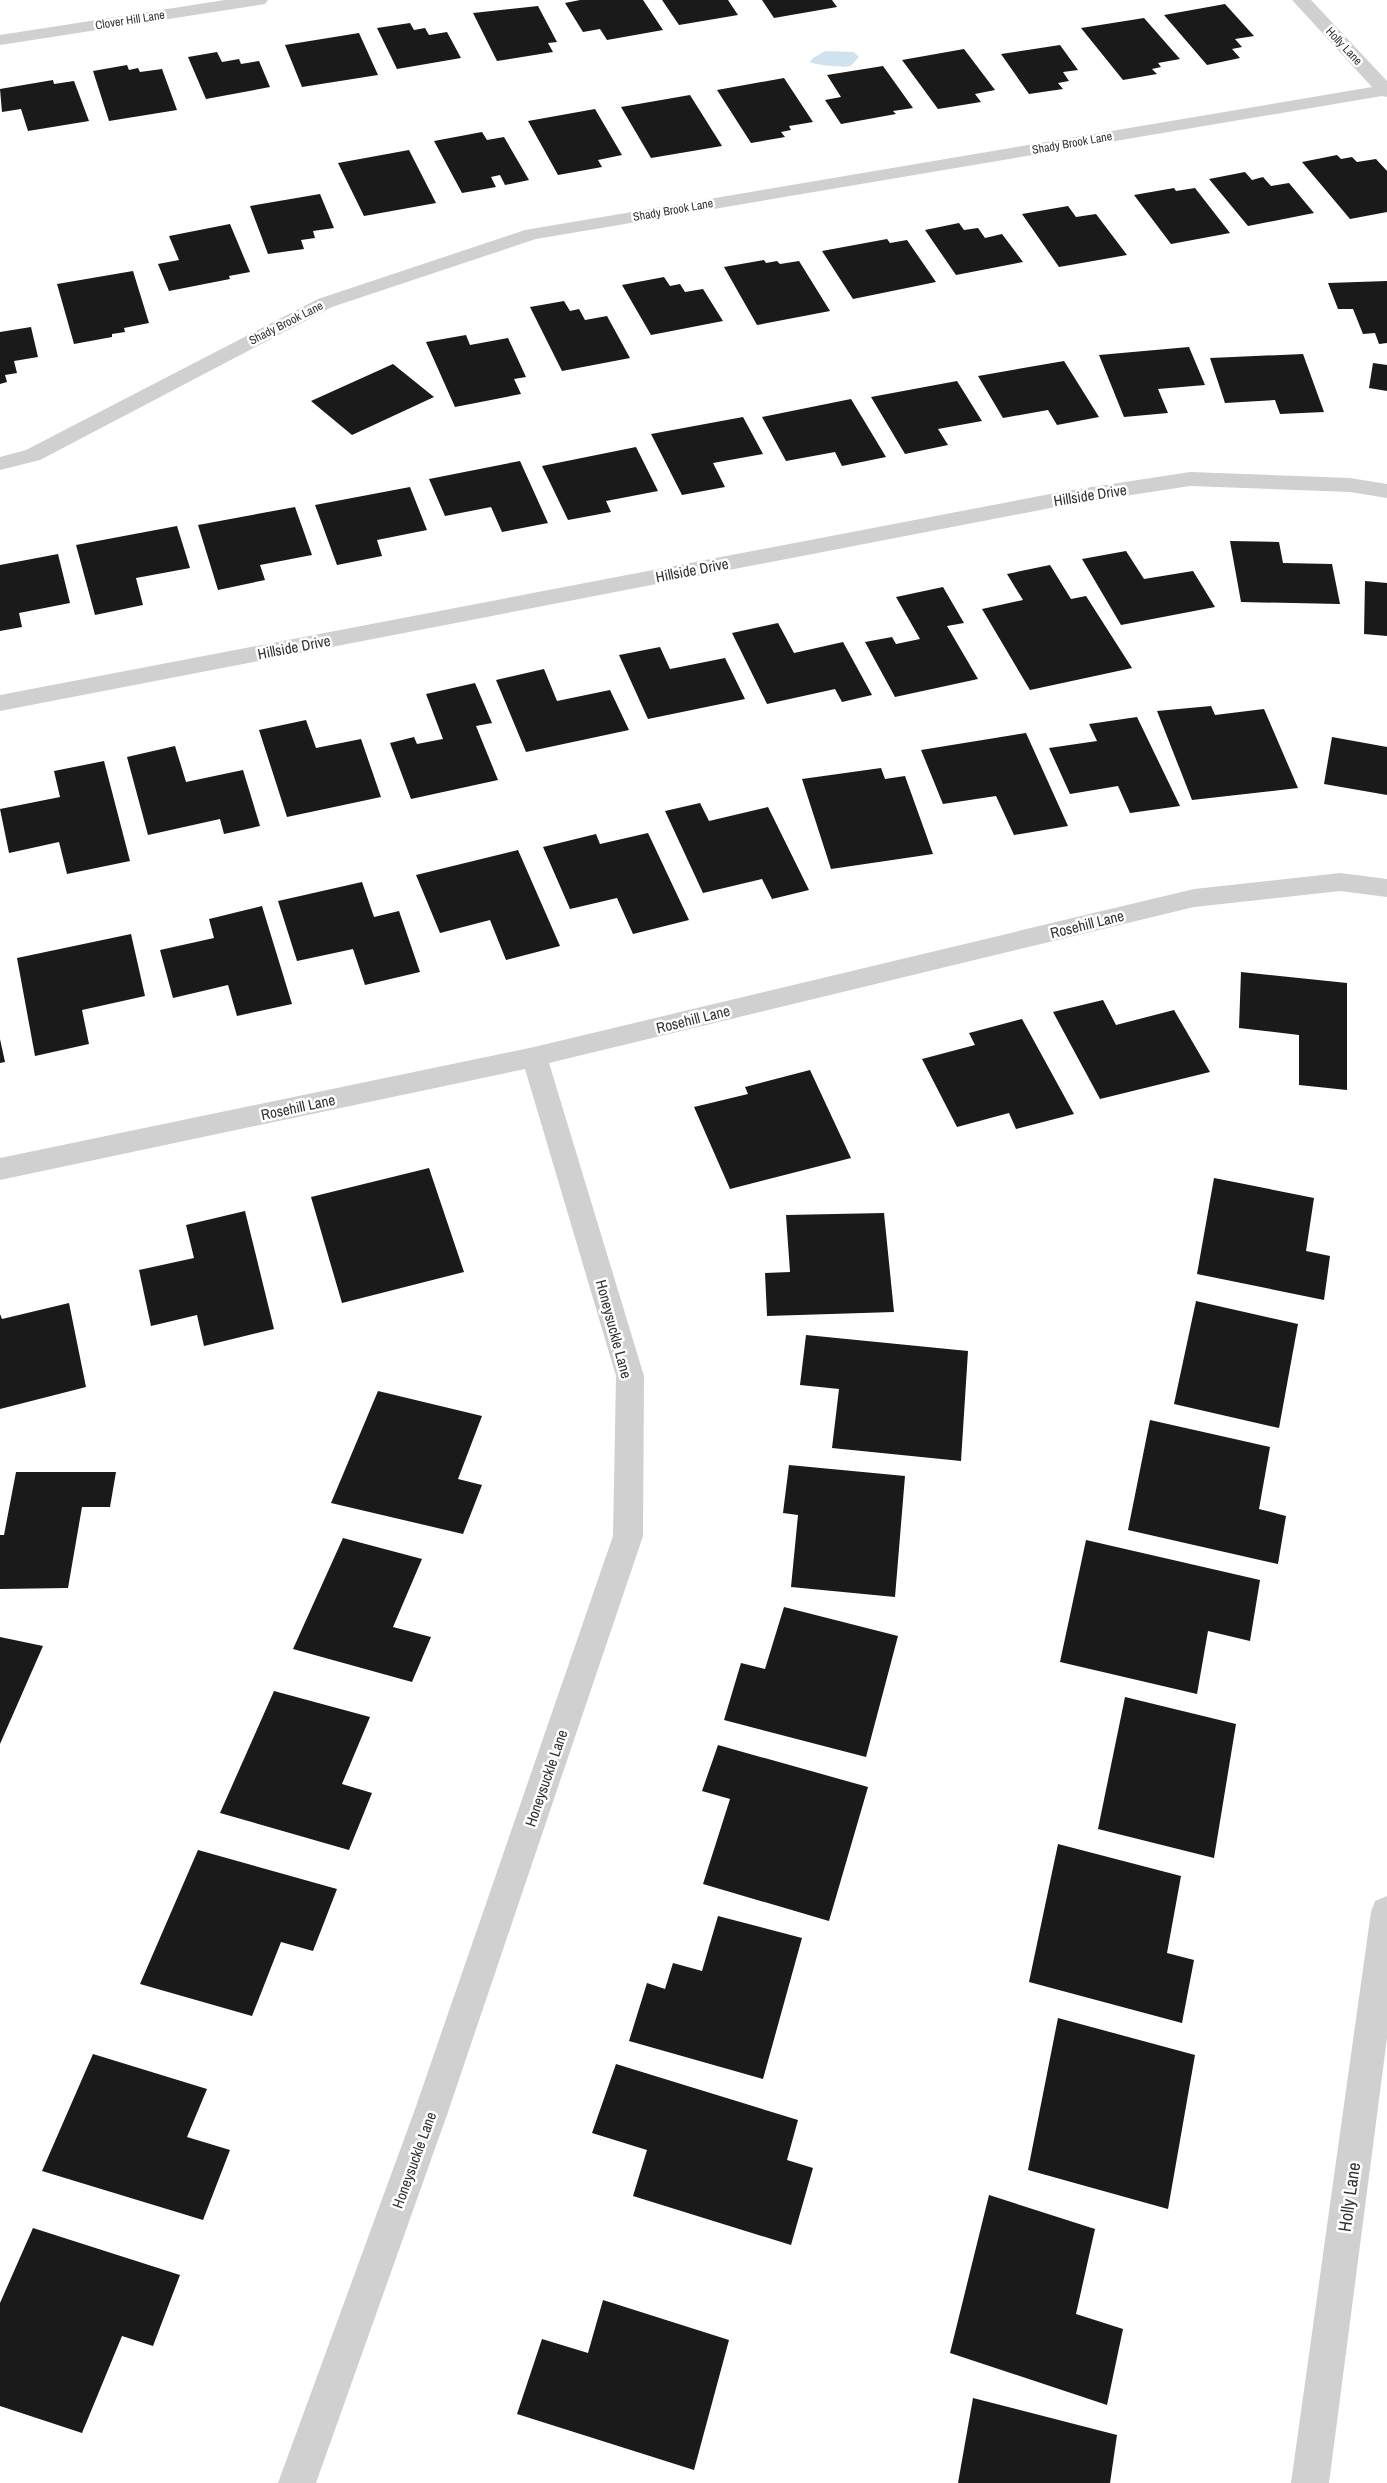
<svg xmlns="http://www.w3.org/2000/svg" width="1387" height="2483" font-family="'Archivo Narrow',sans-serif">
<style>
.water{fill:#cfe2ee}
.building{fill:#1a1a1a}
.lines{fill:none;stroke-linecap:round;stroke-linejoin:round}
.minor{fill:#d0d0d0;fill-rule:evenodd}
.labels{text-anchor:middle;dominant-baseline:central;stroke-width:5;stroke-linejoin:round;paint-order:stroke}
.far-street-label{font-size:12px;fill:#333;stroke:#fff}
.street-label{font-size:15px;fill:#333;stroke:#fff}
.near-street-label{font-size:18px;fill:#333;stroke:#fff}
</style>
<rect width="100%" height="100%" fill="#fff"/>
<path class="water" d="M825 51 854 52 859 57C855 60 854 64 850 66 846 68 814 65 810 62L813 58Z"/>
<g class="building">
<polygon points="580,0 643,0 663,30 607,40 600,29 583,32 565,3"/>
<polygon points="662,0 728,0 738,15 679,25"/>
<polygon points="762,0 832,0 837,7 774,18"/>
<polygon points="1225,4 1254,36 1235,39 1242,47 1232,49 1240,58 1207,65 1164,15"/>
<polygon points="538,6 557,42 548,43 553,52 497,61 473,13"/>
<polygon points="1144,18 1180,59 1158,63 1161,67 1152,69 1157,74 1123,80 1081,28"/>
<polygon points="410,23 414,30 425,28 429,35 447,32 461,58 397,69 377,28"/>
<polygon points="359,33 378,75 302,87 285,45"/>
<polygon points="1060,45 1078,70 1063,72 1069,81 1058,83 1063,89 1029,94 1001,54"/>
<polygon points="964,49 995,90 975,94 981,102 938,109 902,60"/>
<polygon points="217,52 222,62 239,59 241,64 259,61 270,87 206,99 188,57"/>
<polygon points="127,65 129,70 138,68 140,72 162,69 177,110 109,121 93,71"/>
<polygon points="883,66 913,108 893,111 896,114 841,124 825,100 841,97 827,75"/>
<polygon points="784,78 813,122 789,126 791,130 781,132 785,137 751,143 717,90"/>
<polygon points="53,80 54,84 74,81 89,121 28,131 21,109 2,112 0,89"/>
<polygon points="690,95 722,146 651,158 621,107"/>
<polygon points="595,109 622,155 598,160 602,167 558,175 528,121"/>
<polygon points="482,132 487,140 504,137 529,180 505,185 500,175 491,177 496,187 462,193 434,141"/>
<polygon points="409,150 436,203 364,216 338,163"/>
<polygon points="1337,155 1341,159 1352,157 1357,162 1376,159 1387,171 1387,212 1350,219 1302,162"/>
<polygon points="1245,172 1252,180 1263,177 1271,186 1289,183 1314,213 1248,226 1209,179"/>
<polygon points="1174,188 1176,191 1195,188 1230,233 1171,244 1134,195"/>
<polygon points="320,194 334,228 313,231 315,238 301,240 304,249 268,254 250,206"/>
<polygon points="1068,206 1076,217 1096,214 1127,255 1059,267 1022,214"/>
<polygon points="959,223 964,230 978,228 985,238 1002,234 1023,262 956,275 925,230"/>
<polygon points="230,224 250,272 229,276 230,279 169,291 158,264 179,260 169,236"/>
<polygon points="887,239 890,243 907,240 936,282 853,299 822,251"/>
<polygon points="764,260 766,263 777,261 780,264 799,261 830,311 757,325 724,267"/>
<polygon points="133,271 149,323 124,328 125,332 112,334 112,337 74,344 57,284"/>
<polygon points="664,277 670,286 680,284 685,292 703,289 723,321 651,335 622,285"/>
<polygon points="1387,281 1387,343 1379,344 1375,333 1363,334 1353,309 1338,309 1328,283"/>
<polygon points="564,301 570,311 579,309 585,320 607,316 630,358 562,371 530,307"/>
<polygon points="31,327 38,357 14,361 17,373 5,375 7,382 0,384 0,332"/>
<polygon points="466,335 470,345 508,338 526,377 514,379 521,394 455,407 426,342"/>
<polygon points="1189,347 1205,385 1158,389 1168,413 1124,417 1099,355"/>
<polygon points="1303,354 1324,412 1280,414 1275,400 1225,403 1210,358"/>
<polygon points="1064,361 1099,417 1057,425 1048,410 1003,418 978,376"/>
<polygon points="1373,363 1387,365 1387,391 1369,388"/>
<polygon points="393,364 434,397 352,435 311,401"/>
<polygon points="957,381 982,421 938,429 948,445 905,454 871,397"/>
<polygon points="851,399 886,457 842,466 835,452 786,461 762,417"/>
<polygon points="743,417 763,454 713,463 725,487 682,495 651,434"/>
<polygon points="636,447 658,491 606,501 611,512 568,520 542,466"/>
<polygon points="520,461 548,523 502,532 491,507 445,516 429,479"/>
<polygon points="410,487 427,530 377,540 382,556 337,565 315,505"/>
<polygon points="295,507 312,555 260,565 265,580 218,590 198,525"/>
<polygon points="177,526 190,568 136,578 143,605 95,615 76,545"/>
<polygon points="1230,541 1279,542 1283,563 1332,564 1340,604 1241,602"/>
<polygon points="1126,551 1144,579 1193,571 1215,607 1121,625 1082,559"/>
<polygon points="58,554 70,603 19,613 22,627 0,631 0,565"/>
<polygon points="1050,565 1071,599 1086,596 1132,668 1030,690 982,609 1023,600 1007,574"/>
<polygon points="1365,581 1387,583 1387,636 1364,634"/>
<polygon points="943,587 964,623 947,626 978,679 895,697 865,642 892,637 896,644 920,639 896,597"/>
<polygon points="778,623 794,653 843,642 872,695 842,702 835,689 767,704 732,633"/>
<polygon points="660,647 670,669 725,658 745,699 648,719 619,655"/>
<polygon points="544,669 557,701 610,690 629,730 526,752 496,680"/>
<polygon points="475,683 492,723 476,726 498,780 411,799 390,743 414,737 417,744 443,739 426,694"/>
<polygon points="1211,706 1215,715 1264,709 1298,788 1192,800 1157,711"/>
<polygon points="1137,717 1180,806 1130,813 1118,786 1070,794 1049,748 1097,741 1089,724"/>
<polygon points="306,720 316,748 361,739 381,797 287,817 259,730"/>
<polygon points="1026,733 1068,826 1014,835 996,796 943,804 921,750"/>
<polygon points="1332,737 1387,747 1387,795 1324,784"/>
<polygon points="175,746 186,782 243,770 260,826 224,834 220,819 148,835 127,757"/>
<polygon points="104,761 130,861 67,874 59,842 9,853 0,809 60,797 54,771"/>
<polygon points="881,768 885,779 905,776 933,854 831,869 802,779"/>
<polygon points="700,803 709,821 768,807 809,890 772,899 762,879 703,893 665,811"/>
<polygon points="648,833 689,920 633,934 617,898 570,909 543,847 596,834 600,844"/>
<polygon points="518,850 560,946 506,960 490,920 440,933 416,875"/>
<polygon points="362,882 374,917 399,911 420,972 365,985 353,949 297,961 278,901"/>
<polygon points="262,906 292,1004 237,1016 228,985 173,998 160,950 214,938 209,919"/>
<polygon points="131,934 145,996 82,1010 89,1044 35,1056 17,958"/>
<polygon points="1241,972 1347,983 1347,1090 1299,1085 1299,1035 1239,1028"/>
<polygon points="1103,1000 1116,1025 1174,1010 1210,1072 1100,1099 1053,1012"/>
<polygon points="1022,1019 1074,1114 1016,1129 1009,1113 957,1127 922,1059 975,1045 969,1033"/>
<polygon points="0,1039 5,1062 0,1063"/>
<polygon points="810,1070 851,1158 730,1189 694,1107 748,1094 745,1087"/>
<polygon points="429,1168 464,1272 342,1303 311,1197"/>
<polygon points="1214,1178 1314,1198 1306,1251 1330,1256 1324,1300 1197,1274"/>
<polygon points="245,1211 274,1329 204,1346 197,1315 151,1326 139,1270 194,1258 186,1225"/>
<polygon points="884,1213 894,1312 767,1316 765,1273 790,1272 786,1215"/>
<polygon points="1196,1301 1298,1324 1279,1428 1174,1404"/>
<polygon points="69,1303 86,1387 0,1409 0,1314 2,1319"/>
<polygon points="806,1335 968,1351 961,1461 832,1448 839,1389 800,1385"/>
<polygon points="378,1391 482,1416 458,1479 482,1485 463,1534 331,1503"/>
<polygon points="1150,1420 1270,1447 1259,1509 1286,1516 1278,1564 1128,1530"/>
<polygon points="789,1465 905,1476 895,1597 791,1587 798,1515 783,1513"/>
<polygon points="16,1472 116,1472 110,1507 82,1507 68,1588 0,1589 0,1535 4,1535"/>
<polygon points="343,1538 422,1559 393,1627 431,1637 412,1682 293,1649"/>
<polygon points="1086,1540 1260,1580 1250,1641 1208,1631 1197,1694 1060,1662"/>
<polygon points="784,1607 898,1636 866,1757 724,1720 741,1663 765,1669"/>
<polygon points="0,1637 43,1646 0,1744"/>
<polygon points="274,1691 370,1717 342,1784 372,1793 349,1850 220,1813"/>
<polygon points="1125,1697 1236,1724 1214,1858 1098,1829"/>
<polygon points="718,1745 868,1787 829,1921 703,1884 730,1799 702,1791"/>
<polygon points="1058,1844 1181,1876 1167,1953 1194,1960 1182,2023 1029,1982"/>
<polygon points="198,1850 337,1889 313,1951 281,1942 252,2016 140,1984"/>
<polygon points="718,1916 802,1938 763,2079 629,2041 647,1983 665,1989 673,1963 702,1971"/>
<polygon points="1058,2018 1195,2055 1168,2209 1028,2170"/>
<polygon points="93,2054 207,2089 187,2137 230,2150 203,2220 42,2171"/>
<polygon points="616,2064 798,2120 787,2160 813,2168 791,2245 633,2196 647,2150 592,2133"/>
<polygon points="989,2195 1095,2229 1076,2314 1123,2329 1107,2405 950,2353"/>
<polygon points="33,2228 180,2275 153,2346 122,2336 82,2433 0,2406 0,2303"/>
<polygon points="603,2300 729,2340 694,2470 517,2414 542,2339 588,2353"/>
<polygon points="973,2398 1117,2435 1110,2483 958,2483"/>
</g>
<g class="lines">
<g class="minor">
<polygon points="225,0 268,0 265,4 259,5 0,45 0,35"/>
<polygon points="1292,0 1311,0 1387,81 1387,97 1382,96 536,239 332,307 40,460 0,470 0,457 26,450 318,299 525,230 1372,87"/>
<polygon points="1190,472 1350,478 1387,484 1387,498 1350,492 1190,486 1066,505 0,711 0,695 1066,491"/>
<polygon points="1340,873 1387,879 1387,897 1340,891 1194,907 549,1063 644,1376 643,1536 448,2112 316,2483 278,2483 414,2112 613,1536 616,1376 525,1069 0,1180 0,1158 534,1047 1194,889"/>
<polygon points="1387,1896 1387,2038 1329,2483 1291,2483 1371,1912 1375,1901"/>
</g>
</g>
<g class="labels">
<g class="far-street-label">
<text transform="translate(130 20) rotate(-9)">Clover Hill Lane</text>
<text transform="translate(1344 46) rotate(47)">Holly Lane</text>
<text transform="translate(1072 143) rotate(-10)">Shady Brook Lane</text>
<text transform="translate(673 210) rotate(-10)">Shady Brook Lane</text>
<text transform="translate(286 323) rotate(-27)">Shady Brook Lane</text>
</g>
<g class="street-label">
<text transform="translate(1090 495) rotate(-9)">Hillside Drive</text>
<text transform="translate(692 570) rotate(-11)">Hillside Drive</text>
<text transform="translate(294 647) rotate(-11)">Hillside Drive</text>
<text transform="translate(1087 924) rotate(-14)">Rosehill Lane</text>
<text transform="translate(693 1019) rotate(-14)">Rosehill Lane</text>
<text transform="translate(298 1107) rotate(-12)">Rosehill Lane</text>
<text transform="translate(614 1329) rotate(75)">Honeysuckle Lane</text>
<text transform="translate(546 1778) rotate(-71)">Honeysuckle Lane</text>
<text transform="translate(414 2160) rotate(-70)">Honeysuckle Lane</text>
</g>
<g class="near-street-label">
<text transform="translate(1349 2197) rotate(-82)">Holly Lane</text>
</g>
</g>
</svg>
